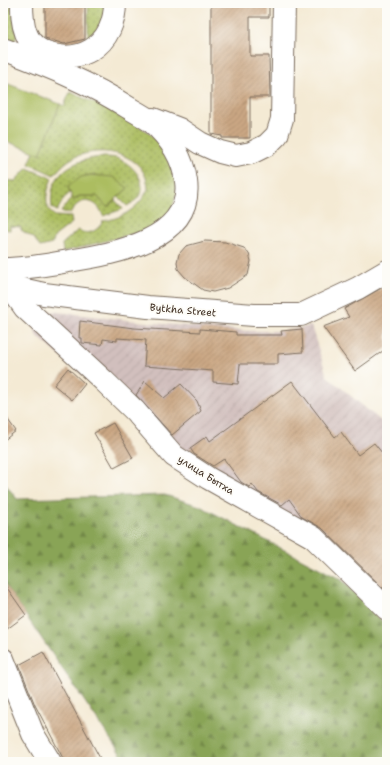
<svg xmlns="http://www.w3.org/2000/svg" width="390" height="765" font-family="'Shantell Sans',sans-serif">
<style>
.industrial{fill:url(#industrial-furrows)}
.grass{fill:url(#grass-dots);stroke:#74743f}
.forest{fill:url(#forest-firs);stroke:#62673a}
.park{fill:#acbd60;stroke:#74743f}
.building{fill:url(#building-hatch)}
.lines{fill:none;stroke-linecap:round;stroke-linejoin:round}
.minor-casing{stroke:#7c6d5e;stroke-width:24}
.minor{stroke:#fff;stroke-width:22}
.labels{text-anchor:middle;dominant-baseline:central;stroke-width:3.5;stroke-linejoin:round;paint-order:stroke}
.street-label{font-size:10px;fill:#3b2a1e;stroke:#fdfcf7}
</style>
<defs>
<pattern id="industrial-furrows" width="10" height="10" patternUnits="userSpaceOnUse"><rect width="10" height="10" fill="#d1bfbd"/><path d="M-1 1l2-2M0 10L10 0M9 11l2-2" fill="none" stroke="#b4a4a2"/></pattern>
<pattern id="grass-dots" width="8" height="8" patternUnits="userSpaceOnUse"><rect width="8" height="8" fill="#acbd60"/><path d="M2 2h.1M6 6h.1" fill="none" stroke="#8d9a4f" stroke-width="1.8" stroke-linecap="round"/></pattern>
<pattern id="forest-firs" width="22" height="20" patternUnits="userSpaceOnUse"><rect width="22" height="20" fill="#89a456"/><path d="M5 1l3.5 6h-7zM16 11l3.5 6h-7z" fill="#718647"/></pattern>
<pattern id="building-hatch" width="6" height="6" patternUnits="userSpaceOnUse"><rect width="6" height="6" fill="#cba784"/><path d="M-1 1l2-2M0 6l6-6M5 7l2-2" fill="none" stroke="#a6886b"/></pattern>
</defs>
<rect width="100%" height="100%" fill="#fdfcf7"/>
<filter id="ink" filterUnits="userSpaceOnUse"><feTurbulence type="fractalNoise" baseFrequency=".025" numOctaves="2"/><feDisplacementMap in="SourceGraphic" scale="8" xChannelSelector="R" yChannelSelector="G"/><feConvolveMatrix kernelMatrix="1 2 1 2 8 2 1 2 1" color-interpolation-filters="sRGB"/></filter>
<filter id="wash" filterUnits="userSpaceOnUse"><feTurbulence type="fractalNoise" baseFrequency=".012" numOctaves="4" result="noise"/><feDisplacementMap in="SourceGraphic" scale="16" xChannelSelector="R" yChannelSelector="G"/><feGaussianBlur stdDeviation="0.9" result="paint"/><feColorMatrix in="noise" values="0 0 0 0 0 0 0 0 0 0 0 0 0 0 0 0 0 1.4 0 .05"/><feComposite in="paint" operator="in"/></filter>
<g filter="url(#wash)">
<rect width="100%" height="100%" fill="#f4ead4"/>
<polygon class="industrial" points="31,309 163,324 248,331 281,331 311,326 327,376 387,426 387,609 312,542 159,442 36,335"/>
<g class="grass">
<polygon points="88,3 106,3 105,19 88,41"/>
<polygon points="12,5 17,35 11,47 3,43 3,10 5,12"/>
<path d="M70 92C96 104 149 124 164 149 170 159 175 172 180 183L170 216 148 230 63 252 62 244 78 230C88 236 98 231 103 221 123 218 139 208 148 189 147 153 102 145 75 157 66 161 60 168 54 175L29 164 34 152 40 154 60 104 64 106Z"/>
<path d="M103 157C107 157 112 157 116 158 131 162 151 183 137 199 134 202 130 204 127 206L118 197 128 188C105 176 90 166 68 187L70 193 64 198 57 211 52 208C47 174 73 159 103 157Z"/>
<path d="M27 168 52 178C47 191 42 207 55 216L71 217 72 223 55 236 52 244 40 247 34 238 21 230V227L10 226V230L3 229V180L15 181Z"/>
<path d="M79 196H97L107 207 115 200 123 209 103 216C98 198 78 196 71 213L61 212 72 197 74 200Z"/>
</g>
<polygon class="forest" points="3,481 17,499 165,495 200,506 342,580 387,626 387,762 126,762 3,582"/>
<g class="park">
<polygon points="3,82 60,104 40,154 3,140"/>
<polygon points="91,175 113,177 128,188 107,207 97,196 79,196 73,200 68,187 81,177"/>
</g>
<g id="blocks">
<g class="building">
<polygon points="45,3 85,3 85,39 64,44 45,38"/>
<polygon points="211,3 269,3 269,17 250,17 250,56 269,56 270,97 250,97 250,138 222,138 222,136 211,134"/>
<polygon points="205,241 225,242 244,248 249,254 251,261 248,275 228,288 213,292 203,290 185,277 178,269 177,262 179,254 186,246"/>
<polygon points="387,285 387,348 355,371 323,327 349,317 344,309"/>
<polygon points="80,321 134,328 200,332 200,329 236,332 236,335 282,335 281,331 302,329 303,352 278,354 278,364 240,364 238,384 213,382 213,371 144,366 146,340 117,338 117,341 103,339 102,345 82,343 82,338 79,338"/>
<polygon points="68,368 85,384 72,400 54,385"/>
<polygon points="145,381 164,398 181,384 197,401 201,411 172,435 136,395"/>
<polygon points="292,381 335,437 341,432 358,455 374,443 387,459 387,592 322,528 302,517 289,499 282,505 258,492 252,484 249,487 241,482 224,459 213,466 194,454 190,448 207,436 210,441"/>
<polygon points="3,413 16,431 3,441"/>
<polygon points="113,423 133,458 114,468 94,433"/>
<polygon points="3,582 26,615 3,632"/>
<polygon points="43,652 102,762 65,762 35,705 19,665"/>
</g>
</g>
</g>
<g filter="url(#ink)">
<use href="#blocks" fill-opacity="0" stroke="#7c6d5e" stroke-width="1"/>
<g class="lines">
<g class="minor-casing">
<g id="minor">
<path d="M22 3C22 13 22 23 26 33 35 58 71 62 91 50 108 40 115 21 115 3"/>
<path d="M3 49C47 66 89 82 129 108 136 112 145 117 152 122 170 138 183 158 186 181 194 241 111 254 69 261 47 265 25 269 3 269"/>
<polyline points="153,119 179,129 200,143 220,152 236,156 251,153 267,145 277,135 282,119 284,3"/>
<polyline points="3,285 44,294 148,307 254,315 301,315 358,288 387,271"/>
<polyline points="9,286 25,308 104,381 135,411 174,456 208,478 313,537 387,609"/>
<polyline points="3,659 33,734 50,762"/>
</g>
</g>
<use href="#minor" class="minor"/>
</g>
</g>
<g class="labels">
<g class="street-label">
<text transform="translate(183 310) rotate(5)">Bytkha Street</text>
<text transform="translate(206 475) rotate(32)">улица Бытха</text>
</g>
</g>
<rect width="390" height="765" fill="none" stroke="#fdfcf7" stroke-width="16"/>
</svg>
